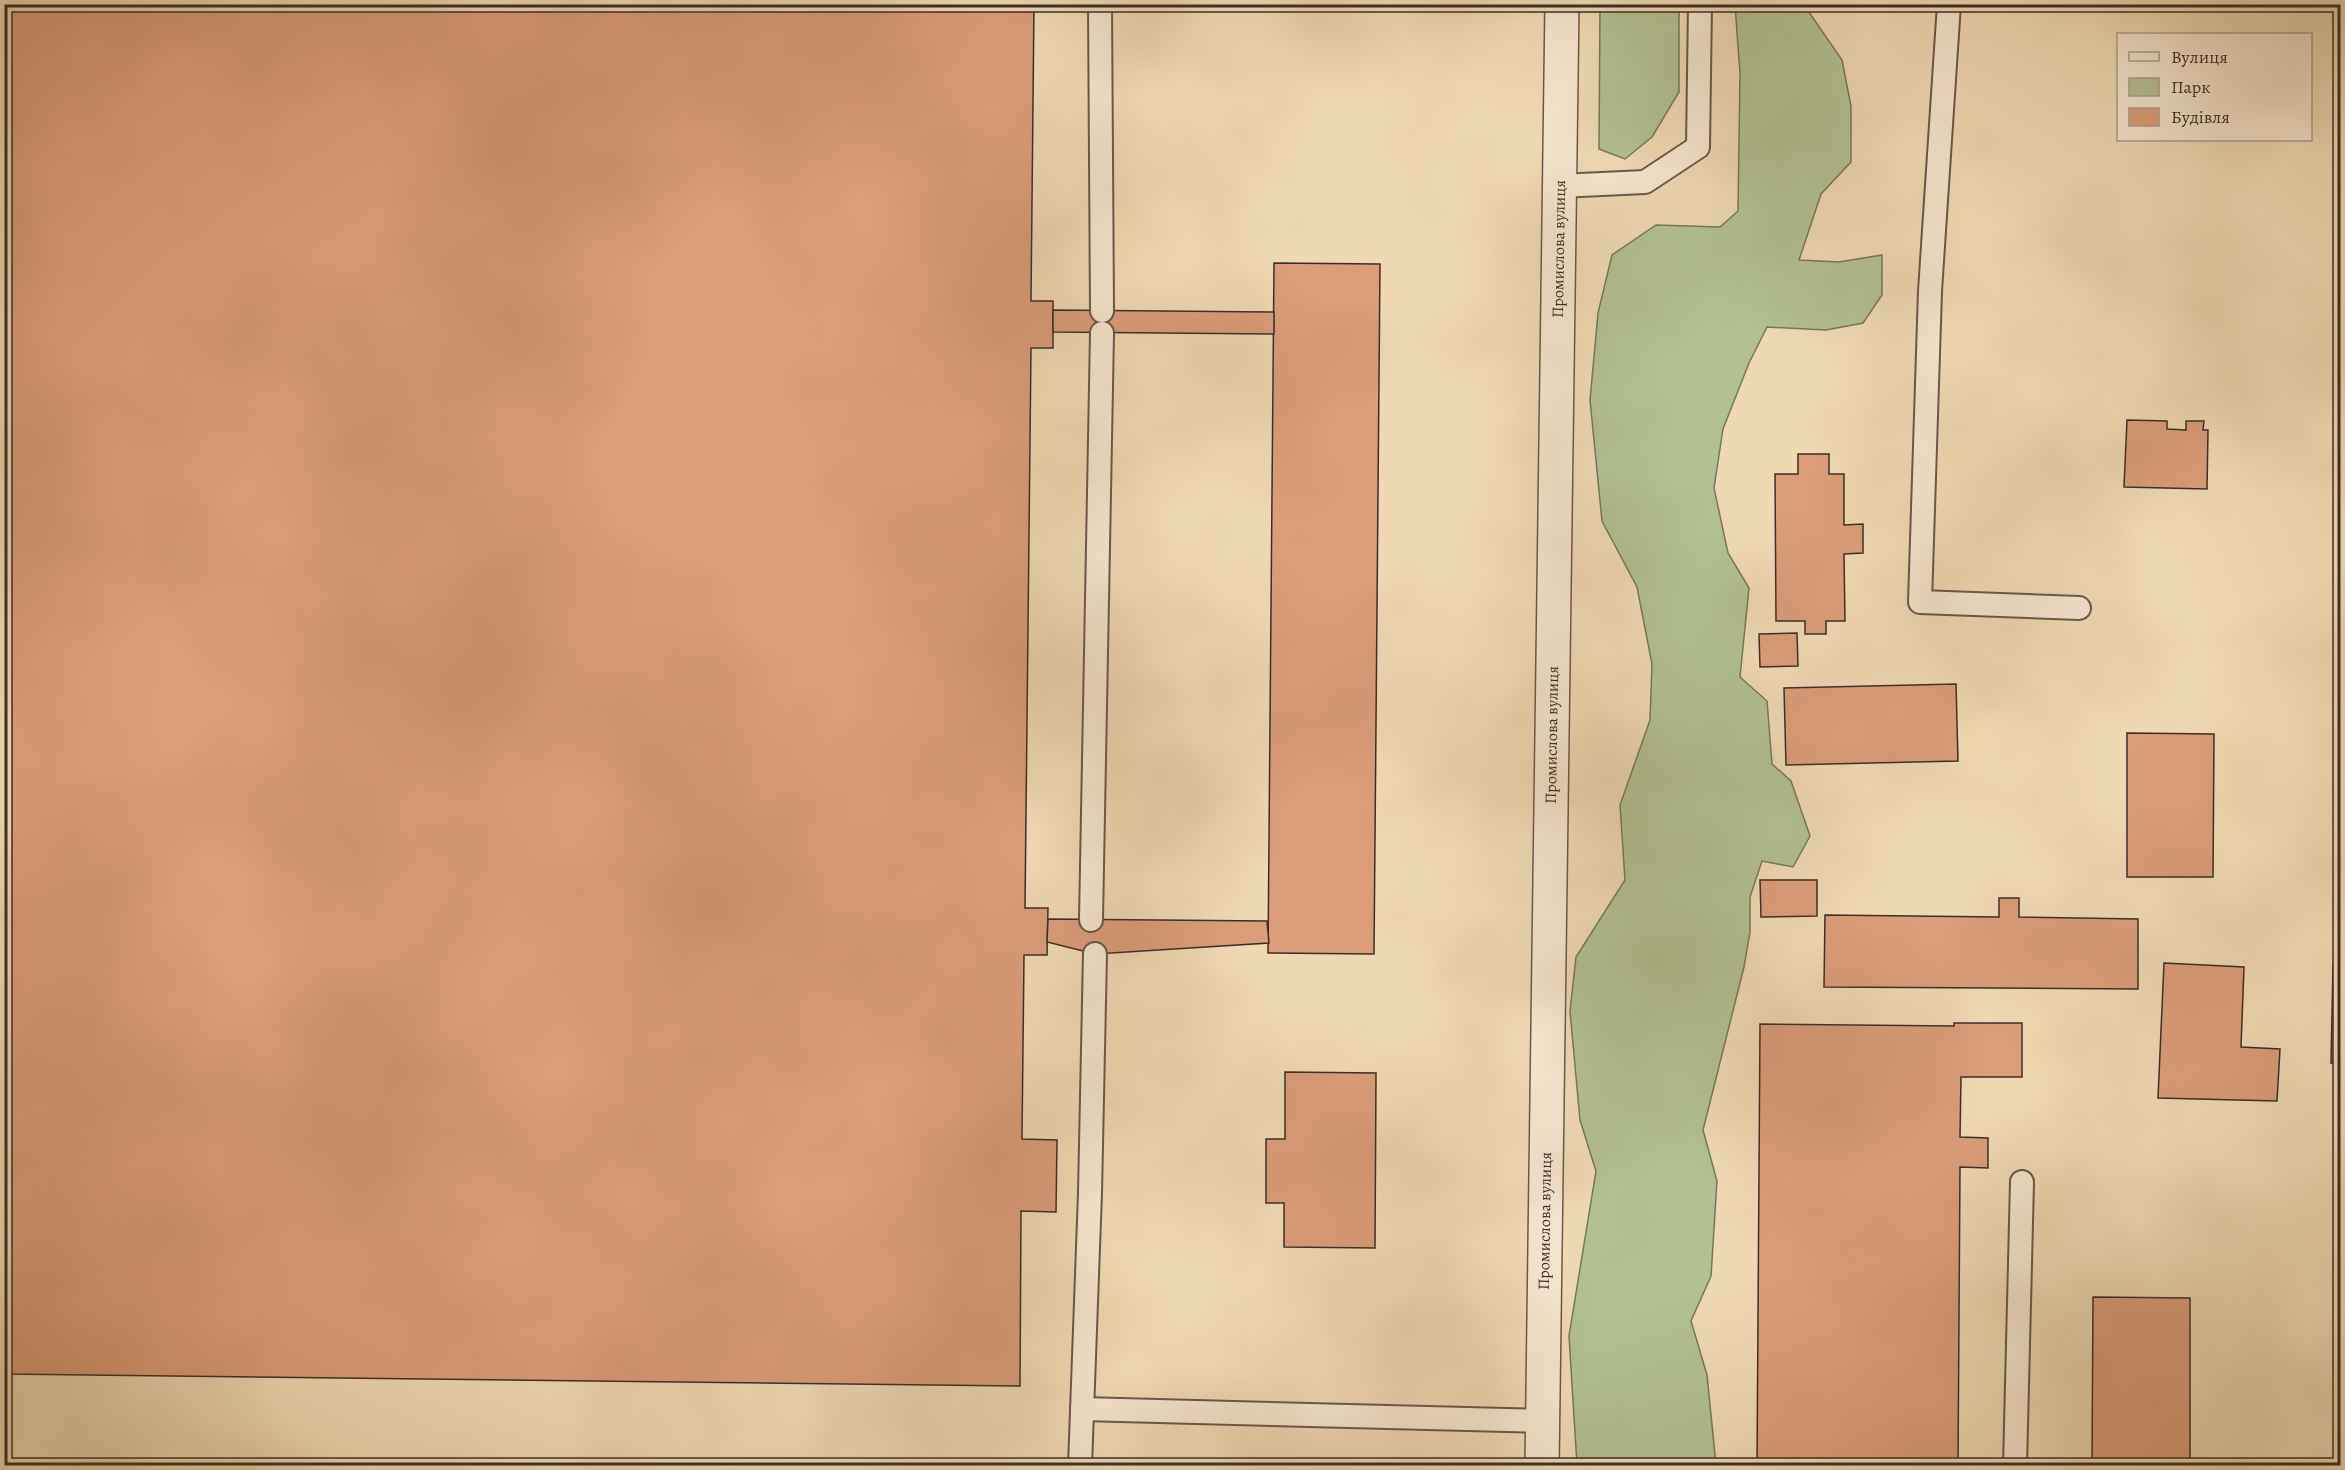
<svg xmlns="http://www.w3.org/2000/svg" width="2345" height="1470" font-family="Alegreya,serif">
<style>
.green{fill:#b2c092;stroke:#76775c;stroke-width:1.5}
.building{fill:#db9d7a;stroke:#3b2e27;stroke-width:1.5}
.lines{fill:none;stroke-linecap:round;stroke-linejoin:round}
.service-casing{stroke:#68594a;stroke-width:26}
.minor-casing{stroke:#68594a;stroke-width:36}
.service{stroke:#f5e6ce;stroke-width:22}
.minor{stroke:#f5e6ce;stroke-width:33}
.labels{text-anchor:middle;dominant-baseline:central;stroke-width:6;stroke-linejoin:round;paint-order:stroke}
.street-label{font-size:16px;fill:#3b2e27;stroke:#f5e6ce}
</style>
<rect width="100%" height="100%" fill="#efd9b3"/>
<filter id="stains"><feTurbulence type="fractalNoise" baseFrequency=".00333" numOctaves="4"/><feColorMatrix values="0 0 0 0 .2 0 0 0 0 .09 0 0 0 0 .02 0 0 0 .5 -.17"/></filter>
<radialGradient id="worn" r=".72"><stop offset=".6" stop-color="#630" stop-opacity="0"/><stop offset="1" stop-color="#630" stop-opacity=".3"/></radialGradient>
<g class="green">
<polygon points="1600,5 1679,5 1679,92 1652,137 1625,159 1599,149"/>
<polygon points="1735,5 1804,5 1842,60 1851,106 1851,162 1821,194 1799,260 1839,262 1882,255 1882,295 1863,323 1826,330 1767,327 1749,363 1723,429 1714,488 1728,553 1749,588 1740,677 1767,701 1772,764 1791,781 1810,836 1793,867 1762,861 1750,897 1750,932 1744,967 1703,1130 1717,1181 1711,1276 1691,1321 1707,1375 1716,1465 1577,1465 1569,1336 1596,1171 1580,1120 1570,1011 1576,957 1625,880 1620,805 1650,720 1652,664 1637,587 1602,521 1590,400 1598,313 1612,255 1656,225 1720,227 1738,211 1740,73"/>
</g>
<g class="building">
<polygon points="4,4 1034,4 1031,301 1053,301 1053,348 1031,348 1025,908 1048,908 1047,955 1024,955 1022,1139 1057,1140 1056,1212 1021,1211 1020,1386 4,1374"/>
<polygon points="1274,263 1380,264 1374,954 1268,953"/>
<polygon points="1053,310 1274,312 1274,334 1053,332"/>
<polygon points="2127,420 2167,421 2167,429 2186,430 2186,421 2204,421 2203,430 2208,430 2207,489 2124,487"/>
<polygon points="1798,454 1829,454 1829,474 1844,474 1844,525 1863,524 1863,553 1844,554 1845,621 1826,621 1826,634 1805,634 1805,621 1776,621 1775,474 1798,474"/>
<polygon points="1797,633 1798,666 1760,667 1759,634"/>
<polygon points="1956,684 1958,761 1786,765 1784,688"/>
<polygon points="2127,733 2214,734 2213,877 2127,877"/>
<polygon points="1760,880 1817,880 1817,916 1761,917"/>
<polygon points="1999,898 2019,898 2019,917 2138,919 2138,989 1824,987 1825,915 1999,917"/>
<polygon points="1048,919 1267,921 1269,943 1095,954 1047,942"/>
<polygon points="2164,963 2244,967 2241,1047 2280,1049 2277,1101 2158,1098"/>
<polygon points="2333,966 2340,966 2340,1064 2331,1063"/>
<polygon points="1954,1023 2022,1023 2022,1077 1961,1077 1960,1137 1988,1138 1988,1168 1960,1167 1958,1466 1757,1466 1760,1024 1954,1026"/>
<polygon points="1285,1072 1376,1073 1375,1248 1284,1247 1284,1203 1266,1203 1266,1139 1285,1139"/>
<polygon points="2093,1297 2190,1298 2190,1466 2092,1466"/>
</g>
<g class="lines">
<g class="service-casing">
<g id="service">
<polyline points="1100,4 1102,311"/>
<polyline points="1949,4 1930,291 1920,602 2079,608"/>
<polyline points="1559,186 1645,182 1698,147 1700,4"/>
<polyline points="1091,920 1102,333"/>
<polyline points="1082,1409 1542,1421"/>
<polyline points="1080,1466 1090,1193 1095,954"/>
<polyline points="2015,1466 2022,1182"/>
</g>
</g>
<g class="minor-casing">
<polyline id="minor" points="1542,1466 1562,4"/>
</g>
<use href="#service" class="service"/>
<use href="#minor" class="minor"/>
</g>
<g class="labels">
<g class="street-label">
<text transform="translate(1559 249) rotate(-89)">Промислова вулиця</text>
<text transform="translate(1552 735) rotate(-89)">Промислова вулиця</text>
<text transform="translate(1545 1221) rotate(-89)">Промислова вулиця</text>
</g>
</g>
<rect width="2345" height="1470" fill="none" stroke="#efd9b3" stroke-width="24"/>
<rect x="6" y="6" width="2333" height="1458" fill="none" stroke="#3b2e27" stroke-width="3"/>
<rect x="12" y="12" width="2321" height="1446" fill="none" stroke="#3b2e27" stroke-width="1.5"/>
<rect x="2117" y="33" width="195" height="108" fill="#f5e6ce" stroke="#ab9c8b" stroke-width="1.5"/>
<rect x="2129" y="52" width="30" height="9" fill="#f5e6ce" stroke="#ab9c8b" stroke-width="1.5"/>
<text x="2171" y="63" font-size="18" fill="#3b2e27">Вулиця</text>
<rect x="2129" y="78" width="30" height="18" fill="#b2c092" stroke="#ab9c8b" stroke-width="1.5"/>
<text x="2171" y="93" font-size="18" fill="#3b2e27">Парк</text>
<rect x="2129" y="108" width="30" height="18" fill="#db9d7a" stroke="#ab9c8b" stroke-width="1.5"/>
<text x="2171" y="123" font-size="18" fill="#3b2e27">Будівля</text>
<rect width="100%" height="100%" filter="url(#stains)"/>
<rect width="100%" height="100%" fill="url(#worn)"/>
</svg>
